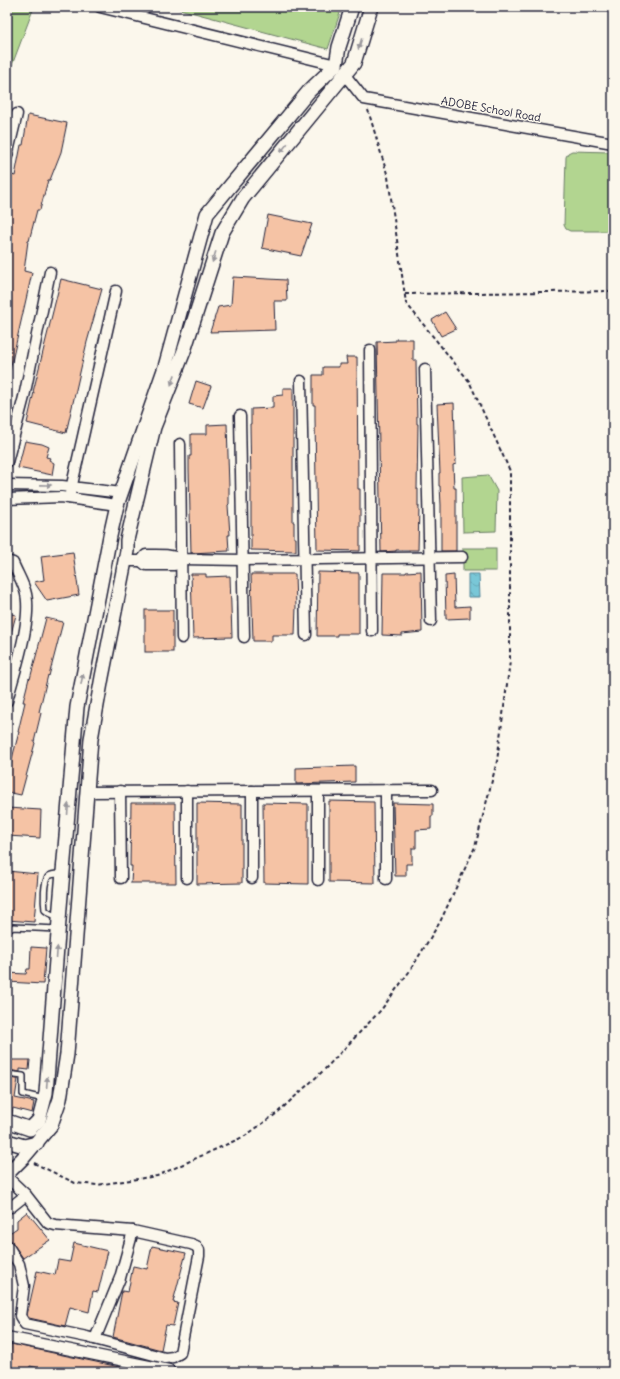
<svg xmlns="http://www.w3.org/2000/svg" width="620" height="1379" font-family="Delius,sans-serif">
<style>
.green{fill:#b2d590;stroke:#6a7c66}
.water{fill:url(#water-waves);stroke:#568599}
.building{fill:#f5c3a5;stroke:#22223b}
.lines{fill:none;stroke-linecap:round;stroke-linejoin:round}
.service-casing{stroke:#22223b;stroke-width:8}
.minor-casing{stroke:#22223b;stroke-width:13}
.tertiary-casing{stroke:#22223b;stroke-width:16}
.path{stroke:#22223b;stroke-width:2;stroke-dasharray:4 3;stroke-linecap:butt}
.service{stroke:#fbf7ec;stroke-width:5}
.minor{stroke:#fbf7ec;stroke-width:10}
.tertiary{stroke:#fbf7ec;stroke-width:13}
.oneway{fill:#99979c}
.labels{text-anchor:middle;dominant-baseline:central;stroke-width:3;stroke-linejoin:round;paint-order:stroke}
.street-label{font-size:11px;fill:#22223b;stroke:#fbf7ec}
</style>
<defs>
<pattern id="water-waves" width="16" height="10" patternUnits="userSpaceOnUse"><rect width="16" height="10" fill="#79c7d7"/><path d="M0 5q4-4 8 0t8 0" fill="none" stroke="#68abb9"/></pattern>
</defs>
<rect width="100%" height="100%" fill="#fbf7ec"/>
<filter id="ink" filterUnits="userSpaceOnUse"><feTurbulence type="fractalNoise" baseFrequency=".025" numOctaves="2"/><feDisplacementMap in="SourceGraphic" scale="8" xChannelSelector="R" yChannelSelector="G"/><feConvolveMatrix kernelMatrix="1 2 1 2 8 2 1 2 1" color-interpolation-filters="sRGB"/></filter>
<g filter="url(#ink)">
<g class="green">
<polygon points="7,7 34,7 9,73 7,72"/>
<polygon points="172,7 342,7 328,49"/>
<polygon points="572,151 610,152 613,155 613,227 610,231 570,231 566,229 564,225 566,157 568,153"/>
<polygon points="488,475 497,491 496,531 463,532 462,477"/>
<rect x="463" y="548" width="33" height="23"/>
</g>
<polygon class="water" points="468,574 479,574 480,597 468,597"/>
<g class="building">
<polygon points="28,115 67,123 61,152 50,180 48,180 40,210 37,210 29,241 28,241 24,271 32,273 10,370 7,370 7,194 12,175 15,176 21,145 23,145"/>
<polygon points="268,215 312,224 301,256 262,248"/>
<polygon points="233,277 286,280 287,301 274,301 275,330 210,332 218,307 231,305"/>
<polygon points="61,279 102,289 87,342 66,433 27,423 34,392 33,392"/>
<polygon points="445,312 456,329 441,336 432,320"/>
<polygon points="396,339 413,339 413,360 416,360 417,424 418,424 417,489 418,489 418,506 419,506 418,550 396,550 396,551 381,552 377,342 396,341"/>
<polygon points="346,357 357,357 358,489 360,489 360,551 317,550 315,419 315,405 313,405 313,375 323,375 323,367 339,367 339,364 347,364"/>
<polygon points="196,381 211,386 203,408 189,404"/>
<polygon points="283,388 293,388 293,522 294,522 294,538 296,538 296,551 251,550 251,485 250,424 251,424 251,409 273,408 273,396 283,395"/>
<polygon points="454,403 456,464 453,465 454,488 456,488 456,551 441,551 441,505 440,486 439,486 439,473 440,473 437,404"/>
<polygon points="227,424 229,487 229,504 228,505 230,535 228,535 229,551 191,553 189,470 189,456 191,456 191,434 207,434 207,425"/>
<polygon points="25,441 42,444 49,447 46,457 50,458 49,460 54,463 52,475 18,468"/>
<polygon points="73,552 79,595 47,601 34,582 44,580 41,556"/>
<polygon points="421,571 422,632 402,634 402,636 382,635 383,573 406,573 406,572"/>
<polygon points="318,572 359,573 359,634 337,634 337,636 317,636"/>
<polygon points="191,574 206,574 206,577 230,576 232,637 193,638"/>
<polygon points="251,574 295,574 296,607 295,635 272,635 272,641 253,641"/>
<polygon points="454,575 455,607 470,606 470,618 446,619 445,576"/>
<rect x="145" y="610" width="28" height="42"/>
<polygon points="7,613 16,615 10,637 7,637"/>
<polygon points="46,618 63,622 49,676 48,675 39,712 41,713 34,742 35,743 21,795 7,792 7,778 19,732 18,732 25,702 23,702 29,678 30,679"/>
<polygon points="355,766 355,782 296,784 296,768"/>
<polygon points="329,801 374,802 375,883 329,882"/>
<polygon points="131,803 175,803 176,883 131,883 132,866 130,866"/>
<polygon points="197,803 242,804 242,883 197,884"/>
<polygon points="263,803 308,804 308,884 264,883"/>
<polygon points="393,803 433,804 433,816 431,816 431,829 416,830 416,848 412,848 412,864 406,864 406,876 395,876"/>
<polygon points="7,808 41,810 40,838 7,836"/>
<polygon points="7,871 38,874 34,922 7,920"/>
<polygon points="31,947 46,948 43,984 7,982 7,973 26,974 27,969 30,969"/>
<polygon points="7,1060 30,1060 29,1070 20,1069 20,1072 7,1070"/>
<polygon points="7,1078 18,1079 15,1098 34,1102 32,1113 13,1108 12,1114 7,1113"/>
<polygon points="27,1212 50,1240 23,1258 12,1242 8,1239 8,1234 17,1228 17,1220"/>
<polygon points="74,1243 108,1251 98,1292 93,1291 89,1312 70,1307 65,1326 29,1318 27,1315 37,1271 55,1275 58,1260 70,1262"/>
<polygon points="152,1246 186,1253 173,1302 178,1303 173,1326 166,1325 161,1350 113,1337 122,1291 128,1292 133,1266 147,1269"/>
<polygon points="11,1344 129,1369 128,1372 55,1372 30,1366 29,1372 9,1372"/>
</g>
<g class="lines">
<g class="service-casing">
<g id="service">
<path d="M58 917 49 913 45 910C44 903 43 880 49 876 53 873 58 874 62 874"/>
<polyline points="7,931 13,927 58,929"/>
<polyline points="7,1074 23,1076 23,1094 44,1099"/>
</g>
</g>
<g class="minor-casing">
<g id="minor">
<polyline points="100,7 336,65"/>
<polyline points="345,75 364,99 613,143"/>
<polyline points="7,156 17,114"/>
<polyline points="370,350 372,631"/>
<polyline points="425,369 431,621"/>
<polyline points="301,381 306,635"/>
<polyline points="240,416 244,637"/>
<polyline points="180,444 182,638"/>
<polyline points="7,462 24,397 50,272"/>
<polyline points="7,485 62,486 122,493"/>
<polyline points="69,498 116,291"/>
<polyline points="7,499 61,497 117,505"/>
<path d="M7 561 13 563C17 573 24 584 26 594 32 622 14 673 7 701"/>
<path d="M124 561H141L146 555C159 555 169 554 181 559L243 560 462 557"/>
<polyline points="141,561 146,565 174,565 181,559"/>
<polyline points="386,790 386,879"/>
<polyline points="120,791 121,878"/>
<polyline points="187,791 187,878"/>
<polyline points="252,791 252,878"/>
<polyline points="318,791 318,880"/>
<polyline points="87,792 432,790"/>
<polyline points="7,1177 26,1195 48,1223 55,1225 133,1231 191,1244 196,1246 199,1250 199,1256 180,1353 173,1357 165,1358 87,1337 25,1324 20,1316 24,1286 19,1264 7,1245"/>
<polyline points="11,1207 26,1195"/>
<polyline points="7,1337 169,1370"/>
<polyline points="95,1339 120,1278 133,1231"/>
</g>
</g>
<g class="tertiary-casing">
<g id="tertiary">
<polyline points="7,1121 30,1129 39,1120 46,1093 60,907 77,707 110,536 117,505 165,367 207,214 309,91 336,65 339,47 352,7"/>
<polyline points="7,1141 24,1146 37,1143"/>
<polyline points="7,1174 23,1158 51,1125 60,1099 67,1054 91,739 102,677 127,551 127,540 154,427 184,351 222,233 243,198 354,63 371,7"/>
</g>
</g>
<g class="path">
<polyline points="405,294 613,291"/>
<polyline points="34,1163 75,1183 97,1185 157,1176 245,1136 276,1114 324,1070 381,1010 409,972 440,922 475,847 497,761 510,661 510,471 469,381 406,303 388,177 368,110"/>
</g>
<use href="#service" class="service"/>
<use href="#minor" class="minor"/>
<use href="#tertiary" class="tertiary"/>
</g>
<defs><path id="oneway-solid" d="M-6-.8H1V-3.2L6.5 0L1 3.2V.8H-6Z"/></defs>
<g class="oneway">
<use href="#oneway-solid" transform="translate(360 44) rotate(107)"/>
<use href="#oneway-solid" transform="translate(284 148) rotate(129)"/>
<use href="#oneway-solid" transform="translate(214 257) rotate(108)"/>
<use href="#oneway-solid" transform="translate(173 380) rotate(111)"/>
<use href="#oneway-solid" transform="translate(46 485) rotate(1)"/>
<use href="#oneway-solid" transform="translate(82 679) rotate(-79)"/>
<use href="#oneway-solid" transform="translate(68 809) rotate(-85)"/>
<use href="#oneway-solid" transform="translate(57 952) rotate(-86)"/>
<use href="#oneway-solid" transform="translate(47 1082) rotate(-86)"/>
</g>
</g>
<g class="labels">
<g class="street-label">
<text transform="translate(491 109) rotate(10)">ADOBE School Road</text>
</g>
</g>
<rect width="620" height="1379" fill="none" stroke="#fbf7ec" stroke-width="24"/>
<rect x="12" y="12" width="596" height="1355" fill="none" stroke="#22223b" stroke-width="1.5" filter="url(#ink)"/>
</svg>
